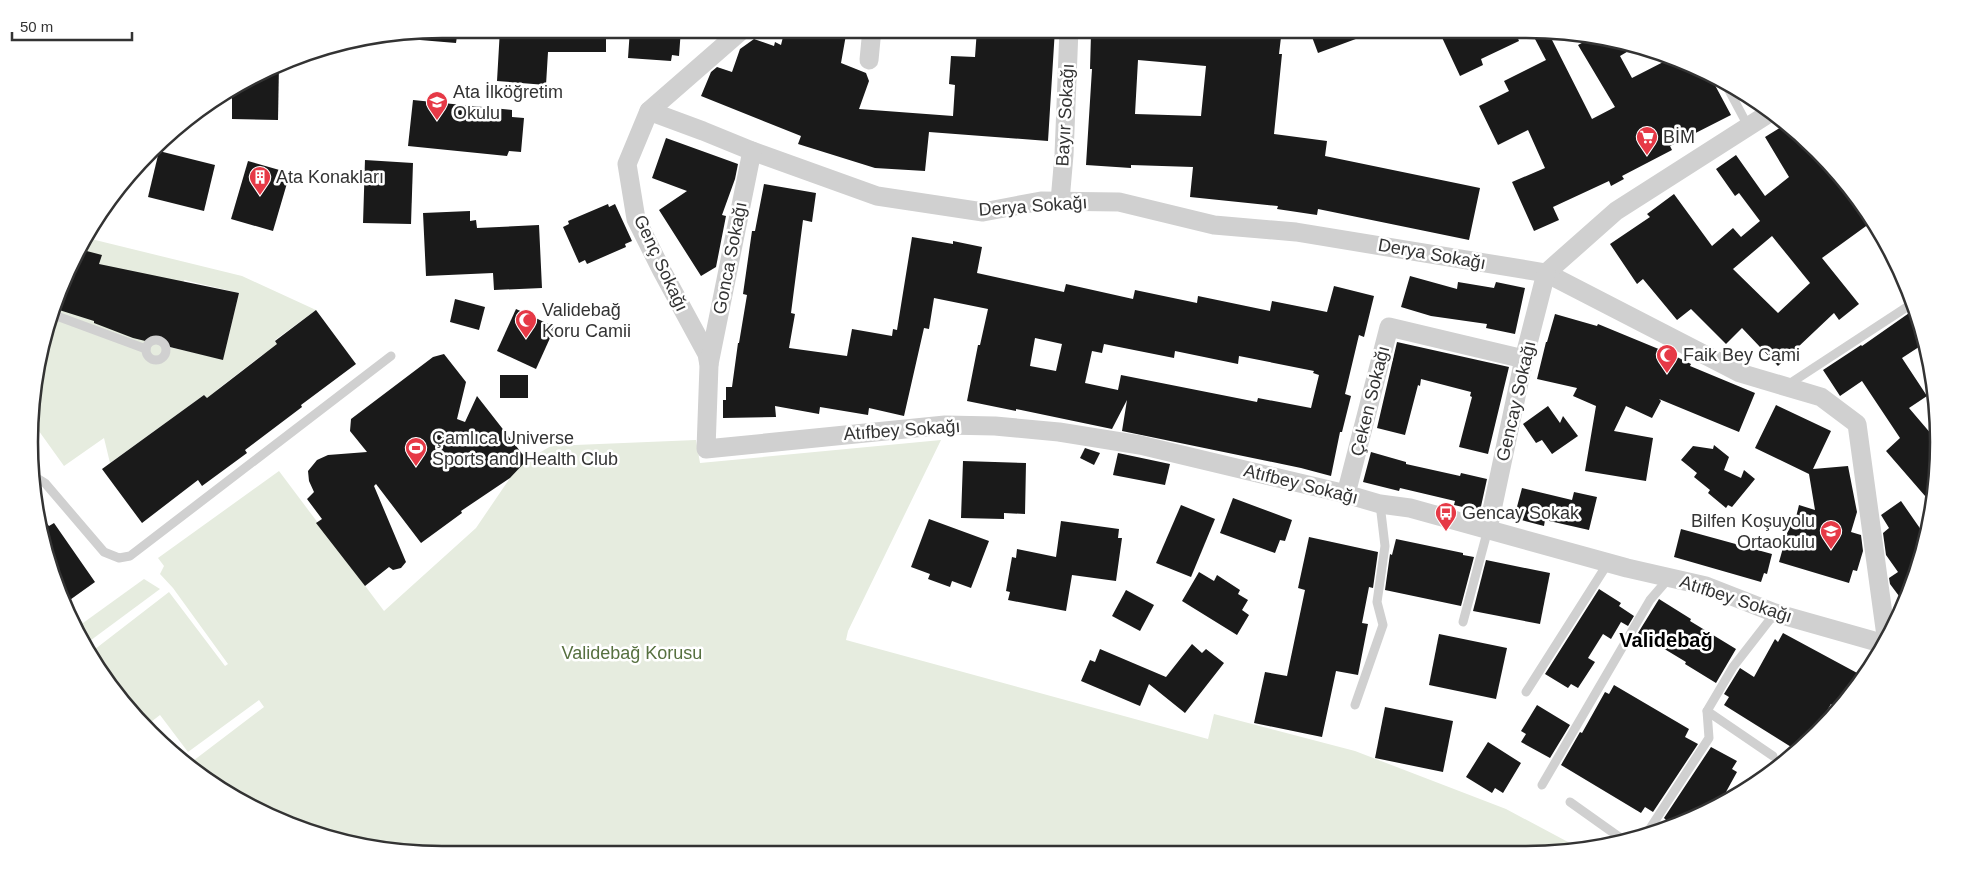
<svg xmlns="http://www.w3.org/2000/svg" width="1967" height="883" font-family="Arial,sans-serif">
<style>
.green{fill:#e6ecdf;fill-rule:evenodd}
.building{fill:#1a1a1a;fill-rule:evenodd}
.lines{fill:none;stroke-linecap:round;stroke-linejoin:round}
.lane{stroke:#d0d0d0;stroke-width:9}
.street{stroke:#d0d0d0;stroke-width:19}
.labels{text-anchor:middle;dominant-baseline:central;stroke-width:5;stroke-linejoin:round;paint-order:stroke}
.poi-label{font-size:18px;fill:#333;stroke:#fff;text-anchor:start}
.street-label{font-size:18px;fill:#333;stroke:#fff}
.park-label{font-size:18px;fill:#56703f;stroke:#fff}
.quarter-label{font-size:20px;font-weight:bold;fill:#000;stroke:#fff}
.rim{fill:none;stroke:#333;stroke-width:2.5}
</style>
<rect width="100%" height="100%" fill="#fff"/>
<g class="green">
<path d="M83 237 242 276 316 310 275 340 280 348 262 355 218 389 210 403 204 395 110 463 104 438 64 466 31 420 37 361ZM184 280 239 293 223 359 169 347Z"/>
<polygon points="696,440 700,463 941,440 848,631 846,640 1208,739 1214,714 1355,751 1506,809 1583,850 441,854 361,846 284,823 189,764 264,707 259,700 188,752 160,715 147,725 90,653 169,592 225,666 228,664 173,588 160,574 164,566 158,558 279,471 384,611 476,528 510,478 527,460 551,446"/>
<polygon points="144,579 160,589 83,646 69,607 83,623"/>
</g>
<g class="building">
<polygon points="442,29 458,29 456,43 408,39 407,34"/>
<polygon points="500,29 606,29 606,52 548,52 546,85 497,81"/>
<polygon points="630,29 681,29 679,56 672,55 671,61 628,58"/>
<polygon points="785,29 847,29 841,63 866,73 869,81 859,109 953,116 955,85 949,84 951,56 975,57 977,29 1055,29 1048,141 929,132 925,171 875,168 798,144 801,136 701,96 711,72 717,67 732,72 740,49 754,39 774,46 775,42 781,45"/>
<path d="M1156 29H1282L1279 54H1282L1274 134 1327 141 1325 156 1480 188 1469 240 1318 209 1317 215 1277 209 1278 206 1190 197 1193 167 1131 165V168L1086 165 1092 69H1090L1091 34 1156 36ZM1138 60 1206 66 1201 116 1135 114Z"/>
<polygon points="1309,29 1380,29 1380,30 1318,53"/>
<polygon points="1438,29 1514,29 1519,41 1481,59 1483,65 1460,76"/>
<polygon points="1548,32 1592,119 1615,107 1578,45 1595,36 1606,37 1637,46 1620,56 1632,78 1673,57 1683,60 1709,74 1731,115 1670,146 1672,150 1622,176 1624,179 1611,186 1609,181 1553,207 1559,220 1534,231 1512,182 1545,168 1528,130 1498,145 1479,106 1509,91 1504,81 1546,60 1535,39"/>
<polygon points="279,64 278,120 232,119 232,86"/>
<polygon points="413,100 512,110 512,117 524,118 521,152 509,151 507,156 408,146"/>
<path d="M1786 124 1817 149 1869 212 1873 221 1822 258 1859 304 1839 320 1834 313 1778 366 1742 328 1726 344 1691 309 1677 320 1643 279 1637 284 1610 244 1650 217 1647 214 1674 194 1712 246 1733 228 1741 237 1760 221 1739 193 1735 196 1716 169 1736 155 1765 196 1789 177 1765 137ZM1772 236 1810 283 1778 313 1733 269Z"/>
<polygon points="666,138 738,164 735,179 722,215 726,216 716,267 701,276 659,210 687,191 652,178"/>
<polygon points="159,151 215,165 204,211 148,197"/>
<polygon points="365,160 413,163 411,224 363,223"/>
<polygon points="248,161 290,173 273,231 231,219"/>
<path d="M764 184 816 193 812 222 803 220 791 313 795 314 789 348 847 356 852 329 892 336 893 329 897 330 912 237 953 244V241L982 247 977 273 1064 292 1066 284 1133 299 1135 290 1197 303 1198 296 1270 311 1272 301 1327 312 1334 286 1374 296 1364 337 1359 335 1345 394 1351 396 1342 432H1340L1331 476 1301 468 1122 431 1127 400 1112 429 1021 410 1016 409V411L967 401 978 345H980L988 309 934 298 929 329 924 328 904 416 869 408 868 415 820 407 819 414 775 406 776 417 723 418V400H726V387H732L738 343H739L747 295 743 294 752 231H755ZM1035 338 1062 344 1056 371 1030 366ZM1104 344 1174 358 1175 351 1238 364 1239 356 1314 371 1313 373 1319 375 1311 408 1258 398 1257 402 1121 375 1118 390 1085 383 1092 351 1102 353Z"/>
<polygon points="608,204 609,207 615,204 632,241 625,244 626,247 587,264 585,260 579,263 563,227 569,224 568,221"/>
<polygon points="470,211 470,221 476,220 477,228 539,225 542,288 494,290 493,273 426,276 423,213"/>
<polygon points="79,249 102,255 99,264 239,293 223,360 133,338 94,323 94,321 56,309"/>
<polygon points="1410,276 1457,289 1458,282 1494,288 1496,282 1525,288 1515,334 1486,328 1487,324 1431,316 1401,307"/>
<polygon points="455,299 485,307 479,330 450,322"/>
<polygon points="516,309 555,327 536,369 497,351"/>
<polygon points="316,310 356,364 301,405 302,407 245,450 247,453 202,486 198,480 142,523 102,469 204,395 207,398 277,344 275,341"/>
<polygon points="1912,311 1918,320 1925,343 1902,358 1927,396 1909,408 1938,442 1932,504 1886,451 1900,438 1862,381 1840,396 1823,370 1861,345 1862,346"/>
<polygon points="1555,314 1597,326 1598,324 1661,350 1661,349 1691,364 1690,366 1755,393 1739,432 1659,399 1661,401 1652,418 1626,406 1614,431 1653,438 1646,481 1585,471 1596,406 1573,396 1577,388 1537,379 1546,342 1547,342"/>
<polygon points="1397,342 1509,367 1488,454 1459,447 1472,397 1470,396 1471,392 1421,379 1420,386 1418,385 1405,435 1377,428"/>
<polygon points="444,354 466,382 457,419 465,422 477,396 527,460 510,478 461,511 462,513 421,543 376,484 374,486 406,562 401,568 393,570 389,567 365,586 316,523 322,519 307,499 314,492 309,481 308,471 317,460 328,455 367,452 350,431 351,419 433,357"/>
<rect x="500" y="375" width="28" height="23"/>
<polygon points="1776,405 1831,431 1813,469 1848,466 1857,512 1851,532 1861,535 1863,551 1857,571 1853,570 1849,583 1779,562 1792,516 1796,517 1799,505 1815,510 1809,474 1755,448"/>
<polygon points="1548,406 1560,423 1563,416 1578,436 1552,454 1542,440 1536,443 1523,424"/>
<polygon points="1714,445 1729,457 1724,470 1741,478 1744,470 1755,479 1732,507 1728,505 1726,508 1708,493 1710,490 1694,477 1697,473 1681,460 1693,446 1713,449"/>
<polygon points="1085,448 1100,453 1094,465 1080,458"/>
<polygon points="1371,452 1406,462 1406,464 1460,476 1461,473 1487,479 1480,511 1454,505 1455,501 1400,488 1399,491 1363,482"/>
<polygon points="1118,453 1170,464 1165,485 1113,475"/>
<polygon points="963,461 1026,463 1025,514 1004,513 1004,519 961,518"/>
<polygon points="1522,488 1572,500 1574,492 1597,497 1589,530 1545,520 1544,526 1514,518"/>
<polygon points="1233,498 1292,520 1285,541 1280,540 1275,553 1220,533"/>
<polygon points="1901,501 1926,537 1910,588 1899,596 1890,584 1889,578 1898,572 1886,555 1883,533 1889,528 1881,515"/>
<polygon points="1181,505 1215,519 1191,577 1156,563"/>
<polygon points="35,509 49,526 54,523 95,582 67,602 37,522"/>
<polygon points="929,519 989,541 971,588 952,581 950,587 928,579 930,574 911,567"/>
<polygon points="1061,521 1119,529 1118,538 1122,538 1116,581 1072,575 1066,611 1008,600 1010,592 1006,591 1012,557 1016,558 1017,549 1056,557"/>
<polygon points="1681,529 1772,554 1767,574 1764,573 1761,582 1674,557"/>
<polygon points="1309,537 1378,552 1373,588 1369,587 1362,623 1368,624 1358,675 1336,671 1322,737 1254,723 1265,672 1287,676 1305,590 1298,588"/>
<polygon points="1396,539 1463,553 1463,555 1474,557 1461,606 1385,590 1390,554 1392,555"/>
<polygon points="1486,560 1550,573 1540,624 1473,611"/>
<polygon points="1199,572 1214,581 1217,575 1240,590 1238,594 1248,600 1242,610 1249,615 1237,635 1182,601"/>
<polygon points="1599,589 1621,603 1619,606 1634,616 1628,626 1621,622 1611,639 1603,634 1588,658 1595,662 1578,688 1571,684 1568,688 1545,674"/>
<polygon points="1126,590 1154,605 1140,631 1112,616"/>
<polygon points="1659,599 1691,619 1690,621 1736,649 1716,683 1685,664 1686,662 1638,633"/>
<polygon points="1783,633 1859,674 1854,682 1858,684 1853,693 1838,708 1831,704 1814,732 1796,750 1724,705 1729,697 1724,694 1740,668 1754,677 1775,639 1778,642"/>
<polygon points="1439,634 1507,648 1496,699 1429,685"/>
<polygon points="1192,644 1202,653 1206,649 1224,663 1185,713 1149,684 1140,706 1081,681 1090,660 1095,662 1100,649 1166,677"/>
<polygon points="1614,685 1689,729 1685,737 1698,744 1653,812 1645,807 1641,813 1561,765 1580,732 1582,733 1605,692 1609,694"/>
<polygon points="1537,705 1570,725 1550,758 1521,742 1526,734 1521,731"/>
<polygon points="1385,707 1453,721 1443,772 1375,758"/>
<polygon points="1488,742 1521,763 1503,793 1495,788 1492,793 1466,777"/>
<polygon points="1711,747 1737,761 1732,769 1737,772 1721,801 1684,823 1661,829 1666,820 1664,818"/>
</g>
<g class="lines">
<g class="lane">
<polyline points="1725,83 1748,126"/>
<polyline points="54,315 146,349"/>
<circle cx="156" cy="350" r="10"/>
<polyline points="1786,386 1913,303"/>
<polyline points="32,475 45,483 104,552 119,558 130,556 391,356"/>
<polyline points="1463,622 1488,529"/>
<polyline points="1526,692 1608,563"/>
<polyline points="1355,705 1383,625 1377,602 1385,546 1380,504"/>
<polyline points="1707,711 1773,756"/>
<polyline points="1542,785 1650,600 1669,578"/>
<polyline points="1570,802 1622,839"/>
<polyline points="1647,833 1709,738 1707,711 1733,667 1775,613"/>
</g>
<g class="street">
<polyline points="743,29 649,111 627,164 636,219 662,271 707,354 709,365 706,449 945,425 995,426 1059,432 1140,445 1346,494 1380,504 1410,508 1627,568 1706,586 1775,613 1881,643"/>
<polyline points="869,60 872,29"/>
<polyline points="649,111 703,131 752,151 877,196 983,212 1041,201 1119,202 1214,225 1296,232 1546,273 1740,373 1821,397 1857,424 1886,636"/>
<polyline points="1060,201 1064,155 1069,29"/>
<polyline points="1546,273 1616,211 1771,112"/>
<polyline points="709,364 752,151"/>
<polyline points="1346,494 1389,327 1524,359"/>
<polyline points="1488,529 1524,359 1546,273"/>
</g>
</g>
<defs>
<g id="school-pin" transform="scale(1.125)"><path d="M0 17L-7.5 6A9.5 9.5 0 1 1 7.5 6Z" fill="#e63946" stroke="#fff"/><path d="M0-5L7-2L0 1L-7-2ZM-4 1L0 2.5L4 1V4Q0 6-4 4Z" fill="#fff"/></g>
<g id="supermarket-pin" transform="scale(1.125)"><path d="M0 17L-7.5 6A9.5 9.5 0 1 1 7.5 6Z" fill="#e63946" stroke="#fff"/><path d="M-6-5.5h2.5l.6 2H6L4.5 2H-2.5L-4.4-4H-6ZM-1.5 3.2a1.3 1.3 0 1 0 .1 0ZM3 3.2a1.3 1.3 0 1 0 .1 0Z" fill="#fff"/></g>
<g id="building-pin" transform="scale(1.125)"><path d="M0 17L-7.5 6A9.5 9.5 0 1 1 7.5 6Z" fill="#e63946" stroke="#fff"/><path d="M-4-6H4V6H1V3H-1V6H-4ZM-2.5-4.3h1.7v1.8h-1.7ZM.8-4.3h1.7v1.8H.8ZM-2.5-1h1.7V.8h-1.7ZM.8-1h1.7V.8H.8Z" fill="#fff"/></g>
<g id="mosque-pin" transform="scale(1.125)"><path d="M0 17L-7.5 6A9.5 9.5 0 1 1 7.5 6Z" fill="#e63946" stroke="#fff"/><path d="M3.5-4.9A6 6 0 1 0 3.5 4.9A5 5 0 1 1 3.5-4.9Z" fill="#fff"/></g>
<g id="stadium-pin" transform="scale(1.125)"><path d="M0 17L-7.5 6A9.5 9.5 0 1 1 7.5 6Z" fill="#e63946" stroke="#fff"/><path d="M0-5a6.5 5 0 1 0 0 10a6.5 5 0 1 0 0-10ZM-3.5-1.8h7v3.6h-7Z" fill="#fff"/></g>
<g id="bus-pin" transform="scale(1.125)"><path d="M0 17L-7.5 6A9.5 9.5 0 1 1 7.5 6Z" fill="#e63946" stroke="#fff"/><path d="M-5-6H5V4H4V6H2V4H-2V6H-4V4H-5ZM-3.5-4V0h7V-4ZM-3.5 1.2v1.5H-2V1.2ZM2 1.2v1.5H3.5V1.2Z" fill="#fff"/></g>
</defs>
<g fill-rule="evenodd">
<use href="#school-pin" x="437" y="102"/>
<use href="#supermarket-pin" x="1647" y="137"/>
<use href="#building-pin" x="260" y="177"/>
<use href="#mosque-pin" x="526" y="320"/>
<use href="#mosque-pin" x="1667" y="355"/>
<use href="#stadium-pin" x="416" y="448"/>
<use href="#bus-pin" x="1446" y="513"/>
<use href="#school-pin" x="1831" y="531"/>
</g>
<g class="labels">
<g class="poi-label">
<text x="453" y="92">Ata İlköğretim<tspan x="453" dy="21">Okulu</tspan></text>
<text x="1663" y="137">BİM</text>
<text x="276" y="177">Ata Konakları</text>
<text x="542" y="310">Validebağ<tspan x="542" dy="21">Koru Camii</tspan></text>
<text x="1683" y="355">Faik Bey Cami</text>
<text x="432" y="438">Çamlıca Universe<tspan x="432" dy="21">Sports and Health Club</tspan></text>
<text x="1462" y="513">Gencay Sokak</text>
<text x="1815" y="521" text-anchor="end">Bilfen Koşuyolu<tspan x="1815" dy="21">Ortaokulu</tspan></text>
</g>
<g class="street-label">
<text transform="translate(1065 115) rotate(-87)">Bayır Sokağı</text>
<text transform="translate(1033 206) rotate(-4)">Derya Sokağı</text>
<text transform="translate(1432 254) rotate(10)">Derya Sokağı</text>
<text transform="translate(730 258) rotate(-79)">Gonca Sokağı</text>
<text transform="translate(661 263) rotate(65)">Genç Sokağı</text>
<text transform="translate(1370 401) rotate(-76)">Çeken Sokağı</text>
<text transform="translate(1516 401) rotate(-77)">Gencay Sokağı</text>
<text transform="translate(902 430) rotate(-4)">Atıfbey Sokağı</text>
<text transform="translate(1301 484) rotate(14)">Atıfbey Sokağı</text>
<text transform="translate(1736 599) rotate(18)">Atıfbey Sokağı</text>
</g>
<g class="park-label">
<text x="632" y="653">Validebağ Korusu</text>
</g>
<g class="quarter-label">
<text x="1666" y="640">Validebağ</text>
</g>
</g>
<path d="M0 0H1967V883H0ZM442 38H1526A404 404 0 0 1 1930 442V442A404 404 0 0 1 1526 846H442A404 404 0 0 1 38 442V442A404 404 0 0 1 442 38Z" fill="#fff" fill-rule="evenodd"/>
<path class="rim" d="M442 38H1526A404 404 0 0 1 1930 442V442A404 404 0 0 1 1526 846H442A404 404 0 0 1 38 442V442A404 404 0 0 1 442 38Z"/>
<path d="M12 32v8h120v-8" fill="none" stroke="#333333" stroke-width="2.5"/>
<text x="20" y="32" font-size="15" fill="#333333" stroke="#ffffff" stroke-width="4" paint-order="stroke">50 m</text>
</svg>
